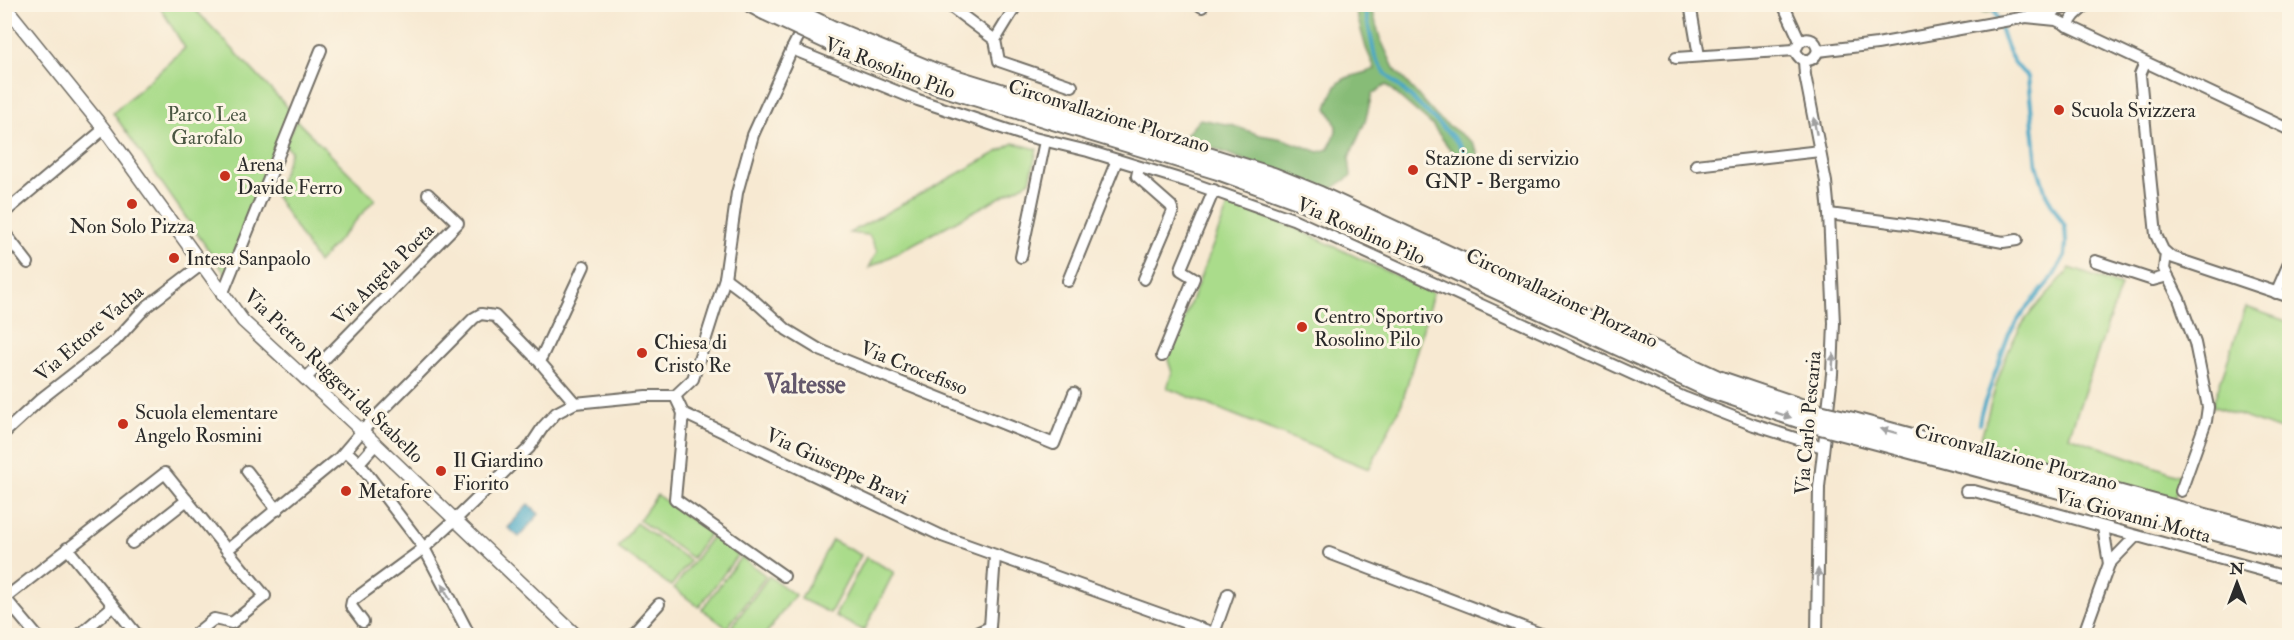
<svg xmlns="http://www.w3.org/2000/svg" width="2294" height="640" font-family="'IM FELL Double Pica',serif">
<style>
.green{fill:#aadc8b;stroke:#6a845b;stroke-width:1.5}
.forest{fill:#87bc77;stroke:#597451;stroke-width:1.5}
.water{fill:#47a7c6;stroke:#396978;stroke-width:1.5}
.lines{fill:none;stroke-linecap:round;stroke-linejoin:round}
.stream{stroke:#47a7c6;stroke-width:4}
.minor-casing{stroke:#726e65;stroke-width:14}
.tertiary-casing{stroke:#726e65;stroke-width:15}
.trunk-casing{stroke:#726e65;stroke-width:20}
.minor{stroke:#fff;stroke-width:10}
.tertiary{stroke:#fff;stroke-width:12}
.trunk{stroke:#fff;stroke-width:16}
.trunk-bridge-casing{stroke:#726e65;stroke-width:20;stroke-linecap:butt}
.trunk-bridge{stroke:#fff;stroke-width:16}
.oneway{fill:#a0a0a0}
.poi-dot{fill:#c8321e;stroke:#fcf5e5;stroke-width:2}
.labels{text-anchor:middle;dominant-baseline:central;stroke-width:6;stroke-linejoin:round;paint-order:stroke}
.street-label{font-size:20px;fill:#2b2b2b;stroke:#fcf5e5}
.poi-label{font-size:20px;fill:#2b2b2b;stroke:#fcf5e5;text-anchor:start}
.park-label{font-size:20px;fill:#4b5743;stroke:#fcf5e5}
.district-label{font-size:26px;font-weight:bold;fill:#63586c;stroke:#fcf5e5}
</style>
<rect width="100%" height="100%" fill="#fcf5e5"/>
<filter id="ink" filterUnits="userSpaceOnUse"><feTurbulence type="fractalNoise" baseFrequency=".0167" numOctaves="2"/><feDisplacementMap in="SourceGraphic" scale="12" xChannelSelector="R" yChannelSelector="G"/><feConvolveMatrix kernelMatrix="1 2 1 2 8 2 1 2 1" color-interpolation-filters="sRGB"/></filter>
<filter id="wash" filterUnits="userSpaceOnUse"><feTurbulence type="fractalNoise" baseFrequency=".008" numOctaves="4" result="noise"/><feDisplacementMap in="SourceGraphic" scale="24" xChannelSelector="R" yChannelSelector="G"/><feGaussianBlur stdDeviation="1.35" result="paint"/><feColorMatrix in="noise" values="0 0 0 0 0 0 0 0 0 0 0 0 0 0 0 0 0 1.4 0 .05"/><feComposite in="paint" operator="in"/></filter>
<g filter="url(#wash)">
<rect width="100%" height="100%" fill="#f7e9d2"/>
<g class="green">
<polygon points="158,4 191,5 291,111 226,275 113,113 185,48"/>
<polygon points="296,120 375,199 318,263 275,195 291,151 285,145"/>
<polygon points="1014,143 1037,149 1030,181 869,268 877,251 869,235 849,233"/>
<polygon points="1229,204 1293,227 1433,293 1402,403 1369,469 1167,388 1172,372 1168,360"/>
<path d="M2070 268 2121 286 2069 436 2181 476 2174 499 1979 445C1989 411 2000 364 2017 333 2030 309 2053 290 2070 268Z"/>
<polygon points="2246,307 2289,322 2289,433 2212,406"/>
<polygon points="657,495 710,533 692,558 639,520"/>
<polygon points="636,523 690,561 671,586 618,548"/>
<polygon points="712,536 738,555 699,607 674,588"/>
<polygon points="832,540 861,555 830,613 801,599"/>
<polygon points="741,557 766,576 727,628 702,609"/>
<polygon points="866,557 894,572 864,631 835,616"/>
<polygon points="769,576 795,595 765,635 739,635 730,629"/>
</g>
<g class="forest">
<path d="M1354 5H1371L1380 38 1394 68 1437 117 1473 143 1478 154V164L1456 157 1432 125 1386 85 1372 94 1365 122 1349 158 1351 176 1327 192 1184 137 1200 119 1231 125 1260 135 1283 139 1319 152 1328 149C1339 130 1339 127 1327 108 1338 71 1345 81 1375 69L1366 48Z"/>
<polygon points="1977,5 2032,5 1983,13"/>
</g>
<polygon class="water" points="528,504 539,514 519,537 508,528"/>
<g class="lines">
<g class="stream">
<polyline points="1364,4 1375,57 1386,74 1454,138 1473,163"/>
<path d="M1979 424 1981 413 2009 334 2024 311 2053 277 2065 255 2066 243 2065 227 2046 194 2037 165 2028 77C2001 54 2006 33 1991 4"/>
</g>
</g>
</g>
<g filter="url(#ink)">
<g class="lines">
<g class="minor-casing">
<g id="minor">
<polyline points="947,4 995,40"/>
<polyline points="1017,4 995,40 999,61 1072,86"/>
<polyline points="1198,4 1202,7"/>
<polyline points="1690,4 1699,56"/>
<polyline points="1783,4 1800,41"/>
<polyline points="2026,17 2056,20 2290,130"/>
<polyline points="2067,26 2075,15 2087,4"/>
<path d="M1800 41 1795 50C1800 63 1812 64 1818 51"/>
<path d="M1800 41C1810 37 1816 40 1818 51"/>
<polyline points="792,49 918,100 1026,136 1088,151 1186,181 1293,219 1685,398 1754,425 1823,447"/>
<polyline points="1818,51 1877,44 2026,17 2082,4"/>
<polyline points="1676,58 1795,50"/>
<polyline points="1804,61 1805,75 1826,182 1829,214 1834,323 1832,374 1819,487 1817,636"/>
<polyline points="2145,63 2140,75 2156,235 2163,250 2171,257 2290,297"/>
<polyline points="1696,165 1820,151"/>
<polyline points="1139,167 1137,176 1171,206 1173,211 1144,279"/>
<polyline points="4,213 104,129"/>
<polyline points="1829,214 1914,225 2003,242 2017,240"/>
<polyline points="4,232 28,263"/>
<polyline points="2166,254 2164,269 2179,299 2195,343 2208,407 2206,421 2181,491"/>
<polyline points="1021,257 1045,141"/>
<polyline points="2095,261 2153,280 2168,276"/>
<polyline points="725,278 749,296 787,330 820,350 1054,444 1074,393"/>
<polyline points="1068,281 1117,160"/>
<polyline points="2276,293 2290,261"/>
<polyline points="222,295 321,50"/>
<polyline points="1162,356 1194,278 1181,270 1182,266 1214,190"/>
<polyline points="538,360 542,356 584,266"/>
<polyline points="305,379 458,223 428,194"/>
<polyline points="675,396 683,413 942,536 1222,636"/>
<polyline points="683,413 675,499 784,576"/>
<polyline points="4,433 42,398 115,341 146,307 201,265"/>
<polyline points="347,452 359,463 424,548 470,636"/>
<polyline points="359,463 376,444"/>
<polyline points="247,471 277,510"/>
<polyline points="1966,491 1974,491 2290,578"/>
<polyline points="2103,527 2109,564"/>
<polyline points="132,543 187,500"/>
<polyline points="67,548 138,636"/>
<polyline points="1329,553 1546,636"/>
<polyline points="5,598 37,636"/>
<polyline points="4,599 165,473 227,550 339,458 362,431 474,318 481,314 495,316 538,360 575,403"/>
<polyline points="363,622 351,606 352,601 424,548 456,519 529,448 543,427 556,413 575,403 646,396 675,396 693,379 725,278 737,193 753,135 792,49 815,4"/>
<polyline points="78,636 113,606"/>
<polyline points="193,636 214,619 232,623 265,596 227,550"/>
<polyline points="630,636 659,604"/>
<polyline points="970,636 990,627 995,556"/>
<polyline points="1213,636 1228,594"/>
<polyline points="2083,636 2109,564 2136,536"/>
</g>
</g>
<g class="tertiary-casing">
<polyline id="tertiary" points="4,5 104,129 243,321 362,431 577,636"/>
</g>
<g class="trunk-casing">
<g id="trunk">
<polyline points="751,4 764,11"/>
<polyline points="834,30 935,72 1273,176 1320,195 1718,379 1815,412"/>
<polyline points="830,42 875,62 938,86 1218,171 1317,207 1709,389 1813,424"/>
<polyline points="1853,421 2290,540"/>
<polyline points="1851,434 2290,552"/>
</g>
</g>
<use href="#minor" class="minor"/>
<use href="#tertiary" class="tertiary"/>
<use href="#trunk" class="trunk"/>
<g class="trunk-bridge-casing">
<g id="trunk-bridge">
<polyline points="780,4 834,30"/>
<polyline points="764,11 830,42"/>
<polyline points="1815,412 1853,421"/>
<polyline points="1813,424 1851,434"/>
</g>
</g>
<use href="#trunk-bridge" class="trunk-bridge"/>
</g>
<defs><path id="oneway-solid" d="M-6-.8H1V-3.2L6.5 0L1 3.2V.8H-6Z" transform="scale(1.5)"/></defs>
<g class="oneway">
<use href="#oneway-solid" transform="translate(1815 126) rotate(-101)"/>
<use href="#oneway-solid" transform="translate(1833 362) rotate(-86)"/>
<use href="#oneway-solid" transform="translate(1783 415) rotate(18)"/>
<use href="#oneway-solid" transform="translate(1889 431) rotate(-165)"/>
<use href="#oneway-solid" transform="translate(1818 577) rotate(-90)"/>
<use href="#oneway-solid" transform="translate(446 592) rotate(-117)"/>
</g>
</g>
<g class="poi-dot">
<circle cx="2059" cy="110" r="6"/>
<circle cx="1413" cy="170" r="6"/>
<circle cx="225" cy="176" r="6"/>
<circle cx="132" cy="204" r="6"/>
<circle cx="174" cy="258" r="6"/>
<circle cx="1302" cy="327" r="6"/>
<circle cx="642" cy="353" r="6"/>
<circle cx="123" cy="424" r="6"/>
<circle cx="441" cy="471" r="6"/>
<circle cx="346" cy="491" r="6"/>
</g>
<g class="labels">
<g class="street-label">
<text transform="translate(890 68) rotate(21)">Via Rosolino Pilo</text>
<text transform="translate(1109 116) rotate(17)">Circonvallazione Plorzano</text>
<text transform="translate(1361 231) rotate(24)">Via Rosolino Pilo</text>
<text transform="translate(383 274) rotate(-45)">Via Angela Poeta</text>
<text transform="translate(1562 298) rotate(25)">Circonvallazione Plorzano</text>
<text transform="translate(89 333) rotate(-41)">Via Ettore Vacha</text>
<text transform="translate(914 368) rotate(22)">Via Crocefisso</text>
<text transform="translate(334 376) rotate(44)">Via Pietro Ruggeri da Stabello</text>
<text transform="translate(1808 423) rotate(-85)">Via Carlo Pescaria</text>
<text transform="translate(2016 457) rotate(15)">Circonvallazione Plorzano</text>
<text transform="translate(837 466) rotate(25)">Via Giuseppe Bravi</text>
<text transform="translate(2133 516) rotate(15)">Via Giovanni Motta</text>
</g>
<g class="poi-label">
<text x="2071" y="110">Scuola Svizzera</text>
<text x="1425" y="158">Stazione di servizio<tspan x="1425" dy="23">GNP - Bergamo</tspan></text>
<text x="237" y="164">Arena<tspan x="237" dy="23">Davide Ferro</tspan></text>
<text x="132" y="226" text-anchor="middle">Non Solo Pizza</text>
<text x="186" y="258">Intesa Sanpaolo</text>
<text x="1314" y="316">Centro Sportivo<tspan x="1314" dy="23">Rosolino Pilo</tspan></text>
<text x="654" y="342">Chiesa di<tspan x="654" dy="23">Cristo Re</tspan></text>
<text x="135" y="412">Scuola elementare<tspan x="135" dy="23">Angelo Rosmini</tspan></text>
<text x="453" y="460">Il Giardino<tspan x="453" dy="23">Fiorito</tspan></text>
<text x="358" y="491">Metafore</text>
</g>
<g class="park-label">
<text x="207" y="114">Parco Lea<tspan x="207" dy="23">Garofalo</tspan></text>
</g>
<g class="district-label">
<text x="805" y="385">Valtesse</text>
</g>
</g>
<rect width="2294" height="640" fill="none" stroke="#fcf5e5" stroke-width="24"/>
<g transform="translate(2237 583)" stroke="#fcf5e5" stroke-width="4.5" paint-order="stroke">
<path d="M0-4.5L10 22L0 15L-10 22Z" fill="#2b2b2b"/>
<text y="-9" font-size="16" font-weight="bold" text-anchor="middle" fill="#2b2b2b">N</text>
</g>
</svg>
